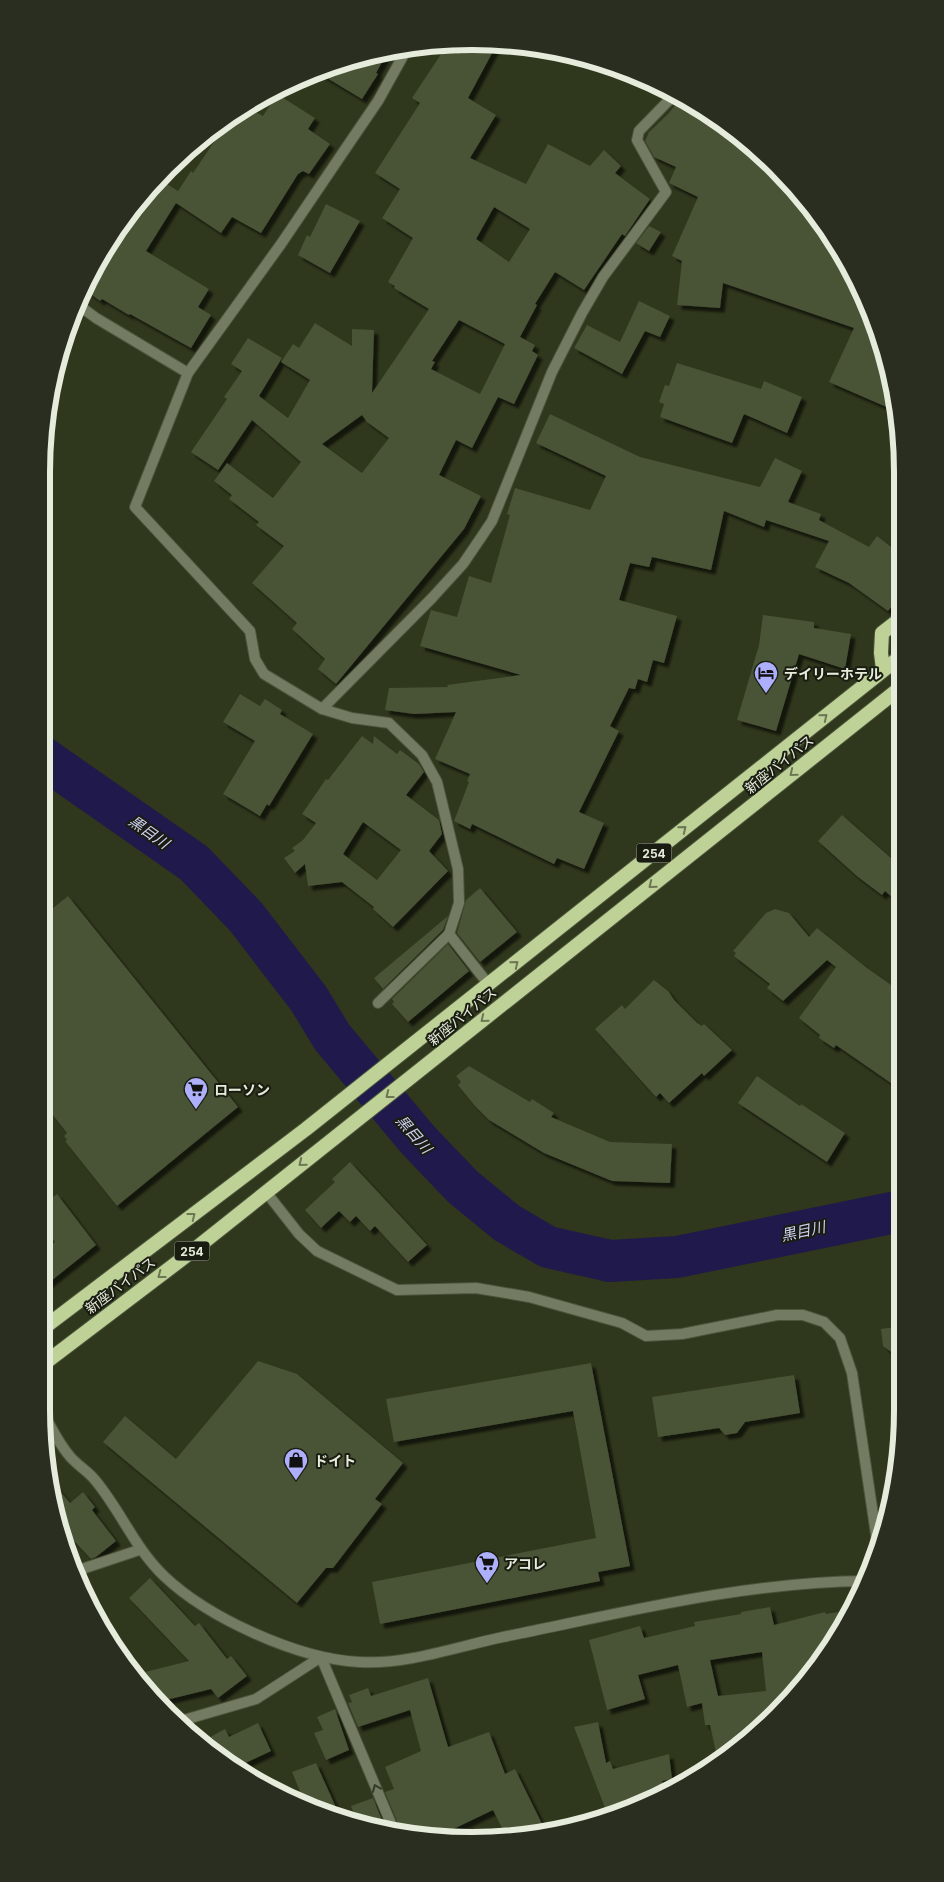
<svg xmlns="http://www.w3.org/2000/svg" width="944" height="1882" font-family="Inter,'Noto Sans JP',sans-serif">
<style>
.lines{fill:none;stroke-linecap:round;stroke-linejoin:round}
.river{stroke:#1f1a4b;stroke-width:42}
.building{fill:#495236;fill-rule:evenodd;filter:url(#shadow)}
.minor-casing{stroke:#4c543b;stroke-width:12}
.trunk-casing{stroke:#4c543b;stroke-width:16}
.minor{stroke:#737c62;stroke-width:10}
.trunk{stroke:#bed298;stroke-width:14}
.oneway{stroke:#6c7854}
.oneway2{stroke:#343a29}
.labels{text-anchor:middle;dominant-baseline:central;stroke-width:4;stroke-linejoin:round;paint-order:stroke}
.shield{fill:#191d11;stroke:#a8ae9e;stroke-width:1}
.shield-label{font-size:12px;font-weight:bold;fill:#e6ecdb}
.poi-label{font-size:14px;font-weight:bold;fill:#e6ecdb;stroke:#191d11;text-anchor:start}
.street-label{font-size:14px;fill:#e6ecdb;stroke:#191d11}
.water-label{font-size:15px;font-style:italic;fill:#cdcff1;stroke:#191d11}
.rim{fill:none;stroke:#e6ecdb;stroke-width:6}
</style>
<defs>
<filter id="shadow"><feDropShadow dx="4.5" dy="4.5" stdDeviation="1" flood-color="#0009"/></filter>
</defs>
<rect width="100%" height="100%" fill="#2f371c"/>
<g class="lines">
<polyline class="river" points="42,757 194,863 246,917 309,999 332,1037 418,1140 463,1187 507,1223 548,1247 610,1261 677,1257 901,1211"/>
</g>
<g class="building">
<path d="M498 42 468 98 496 115 470 158 526 184 548 144 590 166 604 150 621 166 615 173 650 199 625 236 622 234 584 290 555 272 535 304 537 305 520 337 535 345 532 351 538 355 514 404 498 397 472 448 456 440 439 475 481 496 464 529 336 684 318 669 325 659 292 629 297 623 252 583 284 546 256 525 259 522 229 499 232 495 214 481 227 463 273 498 301 462 252 420 218 470 191 452 227 399 224 397 242 371 231 364 248 338 282 358 259 396 288 418 310 380 281 362 293 344 299 348 315 323 352 346V329L374 330 372 393 429 309 394 288 395 286 388 282 413 238 382 218 400 189 375 173 420 103 412 98 445 48 456 54 457 52 462 54 468 43ZM494 207 530 229 509 262 476 239ZM459 320 505 344 480 394 431 369 435 362 432 361ZM362 415 367 422 389 438 362 473 322 444Z"/>
<polygon points="388,51 376,73 378,74 362,99 317,72 333,64"/>
<polygon points="277,94 315,118 308,129 330,144 309,174 303,171 298,174 261,233 232,217 221,233 176,203 146,251 209,289 198,307 211,315 191,348 130,314 129,315 102,299 100,301 83,288 119,228 159,179 178,191 191,171 193,173 230,118 246,107 263,116"/>
<polygon points="681,98 756,148 814,210 870,307 898,412 829,382 854,328 723,283 720,308 677,305 682,261 672,256 698,197 669,183 676,167 654,157 645,141 649,132 668,114"/>
<polygon points="326,204 360,221 330,273 298,255 307,235 310,237"/>
<polygon points="649,226 661,232 649,251 636,243"/>
<polygon points="639,301 670,316 660,337 645,331 622,374 574,348 587,325 620,342"/>
<polygon points="677,363 761,389 764,381 802,397 787,433 744,414 732,443 660,417 664,404 659,402 665,385 669,386"/>
<polygon points="550,414 640,457 760,487 775,458 802,471 788,502 821,514 819,520 869,547 877,536 899,553 900,596 888,611 849,583 815,567 829,541 766,520 764,527 724,511 711,570 652,557 649,567 630,563 619,600 677,616 664,663 653,660 647,682 638,679 635,689 629,688 610,726 619,731 579,812 604,823 584,869 557,858 554,864 472,824 470,829 454,821 469,782 467,781 470,774 435,759 456,712 414,714 385,710 389,688 448,687 447,685 521,675 420,646 431,610 457,617 469,576 491,583 510,515 507,514 515,488 590,510 606,476 536,443"/>
<polygon points="763,615 814,622 814,628 851,634 845,669 799,654 776,731 737,720 759,645"/>
<polygon points="240,694 260,706 265,699 282,710 280,714 313,734 269,806 267,804 260,816 223,794 255,741 223,722"/>
<path d="M362 736 373 744 374 736 397 754 400 750 419 764 424 772 406 795 439 820 442 834 429 851 448 871 393 927 373 909 374 907 342 882 308 886 305 864 295 873 284 858 295 851 292 848 303 840 316 823 302 814 326 779 328 780ZM363 822 401 850 377 880 343 854Z"/>
<polygon points="842,815 900,866 900,904 885,891 882,895 858,877 818,841"/>
<polygon points="480,888 517,932 480,962 457,933 466,900"/>
<polygon points="68,896 238,1107 117,1206 65,1141 67,1140 64,1136 67,1133 42,1101 42,917"/>
<polygon points="775,909 789,913 809,937 817,928 867,968 901,992 901,1090 836,1045 834,1048 819,1038 820,1035 799,1018 836,967 827,960 783,1001 767,988 770,984 734,956 736,953 733,951 766,913"/>
<polygon points="448,916 443,930 383,989 374,978"/>
<polygon points="448,944 469,971 408,1022 392,1004 394,1002 392,999"/>
<polygon points="654,980 668,991 675,1001 697,1023 702,1026 704,1024 732,1050 704,1076 702,1073 669,1103 660,1093 656,1097 595,1029 622,1005 625,1009"/>
<polygon points="469,1066 530,1102 532,1099 554,1113 551,1117 610,1142 672,1144 670,1183 612,1181 544,1153 489,1120 475,1106 458,1085 461,1082 456,1076"/>
<polygon points="757,1076 800,1106 801,1104 845,1133 827,1162 738,1103"/>
<polygon points="350,1162 427,1245 408,1262 375,1226 370,1231 356,1216 350,1222 339,1211 321,1228 305,1210 335,1182 332,1179"/>
<polygon points="57,1194 96,1245 41,1289 41,1253 55,1242 41,1225 41,1206"/>
<polygon points="902,1326 902,1360 883,1346 881,1329"/>
<polygon points="258,1361 297,1374 403,1463 375,1499 382,1504 333,1568 326,1568 297,1603 103,1442 125,1416 176,1459"/>
<polygon points="591,1363 630,1566 598,1572 600,1581 380,1624 372,1582 596,1538 573,1411 394,1442 386,1399"/>
<polygon points="794,1375 800,1413 745,1422 737,1433 725,1435 719,1428 658,1437 652,1397"/>
<polygon points="53,1483 70,1503 83,1492 95,1507 92,1510 116,1541 96,1557 91,1559 61,1527"/>
<polygon points="150,1578 195,1626 199,1623 227,1659 231,1656 247,1676 218,1698 211,1689 158,1702 133,1675 189,1661 129,1598"/>
<path d="M770 1607 774 1625 825 1612 826 1614 851 1610 777 1714 763 1724 748 1726 750 1733 717 1757 710 1725H705L702 1703 687 1707 678 1665 638 1675 645 1699 607 1710 589 1640 640 1626 644 1638 695 1626 694 1622 741 1614V1612ZM762 1652 766 1691 718 1696 710 1660Z"/>
<polygon points="428,1678 448,1747 489,1732 505,1774 515,1769 546,1832 528,1837 506,1836 493,1810 447,1832 446,1828 433,1834 402,1833 385,1792 394,1789 385,1767 421,1751 410,1710 358,1727 348,1703 352,1702 349,1695 368,1688 371,1696"/>
<polygon points="335,1709 349,1750 326,1760 314,1733 323,1730 317,1717"/>
<polygon points="598,1722 606,1763 610,1761 613,1769 669,1754 672,1779 662,1781 666,1794 607,1813 574,1727"/>
<polygon points="258,1723 271,1751 235,1768 210,1750 205,1740 225,1729 229,1737"/>
<polygon points="316,1763 339,1814 304,1801 292,1772"/>
<polygon points="373,1798 387,1832 357,1821 351,1806"/>
</g>
<g class="lines">
<g class="minor-casing">
<g id="minor">
<polyline points="408,47 378,101 350,142 281,244 188,373 135,507 250,631 255,659 264,674 322,709 352,718 389,723 422,755 437,782 458,869 459,903 449,934 489,985"/>
<polyline points="77,304 96,318 188,373"/>
<polyline points="322,709 432,598 463,564 482,536 492,521 552,372 582,313 603,277 666,192 637,140 639,131 675,94"/>
<polyline points="378,1003 449,934"/>
<polyline points="266,1192 299,1234 317,1251 397,1290 476,1288 529,1297 622,1323 646,1336 682,1334 777,1315 803,1315 824,1322 840,1338 852,1373 878,1548"/>
<path d="M41 1410C50 1424 57 1441 68 1454 75 1464 87 1470 95 1480 121 1511 134 1547 164 1576 208 1618 298 1659 359 1662 407 1665 455 1647 503 1637 622 1613 743 1582 866 1581"/>
<polyline points="76,1571 139,1550"/>
<polyline points="177,1722 256,1699 321,1657 395,1833"/>
</g>
</g>
<g class="trunk-casing">
<g id="trunk">
<polyline points="883,669 881,653 882,633 900,619"/>
<polyline points="41,1330 306,1129 900,657"/>
<polyline points="41,1366 195,1249 900,688"/>
</g>
</g>
<use href="#minor" class="minor"/>
<use href="#trunk" class="trunk"/>
</g>
<defs><path id="oneway-chevron" d="M-2-3.5L2.5 0L-2 3.5" fill="none" stroke-width="1.6" stroke-linecap="round" stroke-linejoin="round" transform="scale(1.25)"/></defs>
<g class="oneway">
<use href="#oneway-chevron" transform="translate(824 717) rotate(-39)"/>
<use href="#oneway-chevron" transform="translate(793 773) rotate(141)"/>
<use href="#oneway-chevron" transform="translate(683 829) rotate(-39)"/>
<use href="#oneway-chevron" transform="translate(652 885) rotate(141)"/>
<use href="#oneway-chevron" transform="translate(515 964) rotate(-39)"/>
<use href="#oneway-chevron" transform="translate(484 1019) rotate(141)"/>
<use href="#oneway-chevron" transform="translate(389 1095) rotate(142)"/>
<use href="#oneway-chevron" transform="translate(302 1163) rotate(141)"/>
<use href="#oneway-chevron" transform="translate(192 1216) rotate(-38)"/>
<use href="#oneway-chevron" transform="translate(161 1275) rotate(143)"/>
</g>
<use class="oneway2" href="#oneway-chevron" transform="translate(376 1788) rotate(-113)"/>
<defs>
<g id="hotel-pin" transform="scale(1.25)"><path d="M0 17L-7.5 6A9.5 9.5 0 1 1 7.5 6Z" fill="#adaffb" stroke="#191d11"/><path d="M-6-4.5h1.5V1H6V5H4.5V3h-9V5H-6ZM-4 0a1.8 1.8 0 1 1 3.6 0ZM.5 0V-2.5h3Q6-2.5 6 0Z" fill="#111"/></g>
<g id="supermarket-pin" transform="scale(1.25)"><path d="M0 17L-7.5 6A9.5 9.5 0 1 1 7.5 6Z" fill="#adaffb" stroke="#191d11"/><path d="M-6-5.5h2.5l.6 2H6L4.5 2H-2.5L-4.4-4H-6ZM-1.5 3.2a1.3 1.3 0 1 0 .1 0ZM3 3.2a1.3 1.3 0 1 0 .1 0Z" fill="#111"/></g>
<g id="shop-pin" transform="scale(1.25)"><path d="M0 17L-7.5 6A9.5 9.5 0 1 1 7.5 6Z" fill="#adaffb" stroke="#191d11"/><path d="M-5-2.5h2.3a2.7 3.5 0 0 1 5.4 0H5L5.5 6h-11ZM-1.5-2.5h3a1.5 2.3 0 0 0-3 0Z" fill="#111"/></g>
</defs>
<g fill-rule="evenodd">
<use href="#hotel-pin" x="766" y="673"/>
<use href="#supermarket-pin" x="196" y="1089"/>
<use href="#shop-pin" x="296" y="1460"/>
<use href="#supermarket-pin" x="487" y="1563"/>
</g>
<g class="labels">
<g class="shield">
<rect x="636.5" y="843.5" width="35" height="19" rx="4"/>
<rect x="174.5" y="1241.5" width="35" height="19" rx="4"/>
</g>
<g class="shield-label">
<text x="654" y="853">254</text>
<text x="192" y="1251">254</text>
</g>
<g class="poi-label">
<text x="784" y="673">デイリーホテル</text>
<text x="214" y="1089">ローソン</text>
<text x="314" y="1460">ドイト</text>
<text x="504" y="1563">アコレ</text>
</g>
<g class="street-label">
<text transform="translate(779 764) rotate(-39)">新座バイパス</text>
<text transform="translate(462 1016) rotate(-39)">新座バイパス</text>
<text transform="translate(120 1285) rotate(-37)">新座バイパス</text>
</g>
<g class="water-label">
<text transform="translate(149 832) rotate(35)">黒目川</text>
<text transform="translate(414 1134) rotate(49)">黒目川</text>
<text transform="translate(803 1231) rotate(-12)">黒目川</text>
</g>
</g>
<path d="M0 0H944V1882H0ZM472 50H472A422 422 0 0 1 894 472V1410A422 422 0 0 1 472 1832H472A422 422 0 0 1 50 1410V472A422 422 0 0 1 472 50Z" fill="#292e21" fill-rule="evenodd"/>
<path class="rim" d="M472 50H472A422 422 0 0 1 894 472V1410A422 422 0 0 1 472 1832H472A422 422 0 0 1 50 1410V472A422 422 0 0 1 472 50Z"/>
</svg>
